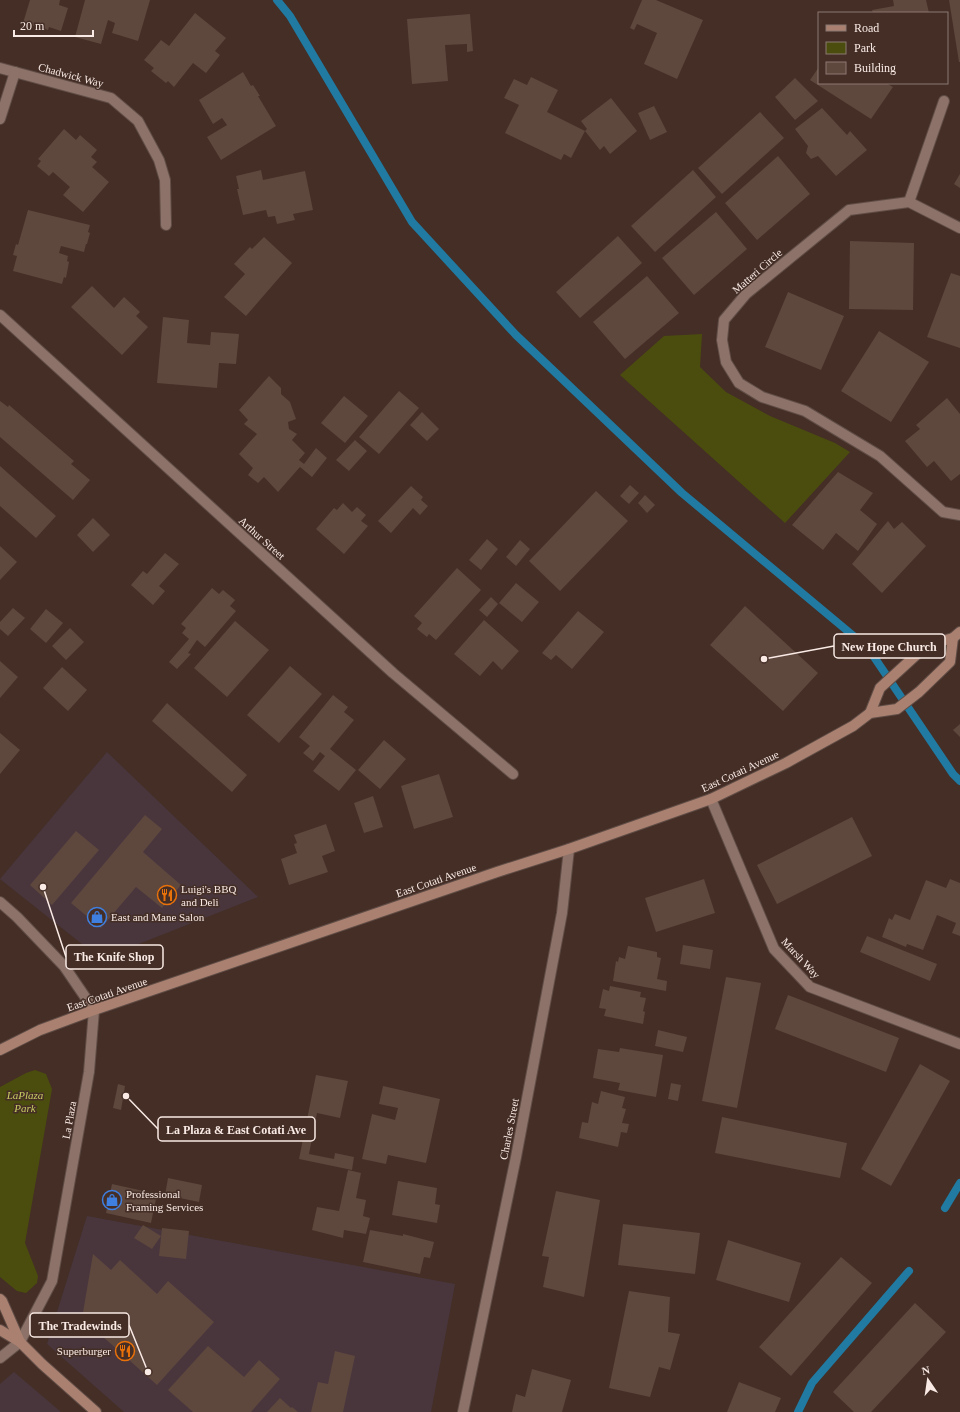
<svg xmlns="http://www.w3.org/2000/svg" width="960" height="1412" font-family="'Times New Roman',serif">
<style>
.commercial{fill:#49363d}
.green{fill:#4b4d0e}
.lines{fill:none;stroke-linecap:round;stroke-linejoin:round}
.stream{stroke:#207aa1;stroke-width:8}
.building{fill:#5e473d}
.minor-casing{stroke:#604d46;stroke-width:12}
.secondary-casing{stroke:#604d46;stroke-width:12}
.minor{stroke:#8c7268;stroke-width:10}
.secondary{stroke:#aa8070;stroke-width:10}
.labels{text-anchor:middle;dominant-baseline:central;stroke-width:3;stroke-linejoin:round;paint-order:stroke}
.street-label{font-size:11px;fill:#f9eae5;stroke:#442e26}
.poi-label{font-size:11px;fill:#f9eae5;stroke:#442e26;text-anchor:start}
.park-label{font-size:11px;font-style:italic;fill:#c8cd62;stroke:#442e26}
.leader{fill:none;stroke:#f9eae5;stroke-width:1.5}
.callout-dot{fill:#f9eae5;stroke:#442e26;stroke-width:1.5}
.callout{fill:#442e26;stroke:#f9eae5;stroke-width:1.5}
.callout-label{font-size:12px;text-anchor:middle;font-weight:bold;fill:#f9eae5}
</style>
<rect width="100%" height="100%" fill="#442e26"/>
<g class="commercial">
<polygon points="107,752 258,897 108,956 87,948 0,879"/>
<polygon points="87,1216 455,1284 431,1412 124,1412 47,1344"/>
<polygon points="14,1372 61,1412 0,1412 0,1384"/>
</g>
<g class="green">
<polygon points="702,334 700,367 726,392 770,416 835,443 850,452 785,523 620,375 664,336"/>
<polygon points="35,1070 46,1074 52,1089 25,1243 38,1276 37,1283 26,1293 17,1291 0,1277 0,1087 26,1073"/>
</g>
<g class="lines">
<g class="stream">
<polyline points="277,0 290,16 412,222 516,335 682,493 868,648 953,774 960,781"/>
<polyline points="945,1208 960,1183"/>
<polyline points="798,1412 812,1383 909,1271"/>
</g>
</g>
<g class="building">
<polygon points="30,0 60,0 59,5 68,8 61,31 49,27 48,30 23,23"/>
<polygon points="85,0 150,0 138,41 112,33 115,23 108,20 101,44 75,37"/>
<polygon points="642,0 656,0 703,20 677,79 644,64 657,33 637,24 634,30 630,28"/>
<polygon points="893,0 926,0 929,13 873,13 872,10 894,6"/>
<polygon points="949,0 960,0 960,62 959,62"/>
<polygon points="195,13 226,38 215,51 220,55 206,73 193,63 174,87 168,81 166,83 151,71 154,68 144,60 161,40 169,46"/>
<polygon points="470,14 473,51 467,52 467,44 445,45 448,81 412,84 407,19"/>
<polygon points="819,67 819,83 886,83 893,87 871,119 810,80"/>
<polygon points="243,72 251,86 253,85 260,96 258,96 276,126 221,160 207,137 227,125 222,118 213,124 199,100"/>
<polygon points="531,77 558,90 547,112 585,131 571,158 564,154 561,160 505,133 519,105 504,98 514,79 527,85"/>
<polygon points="795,78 818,101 795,120 775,97"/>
<polygon points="611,98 637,131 610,154 604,146 600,150 585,131 587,129 581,121"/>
<polygon points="654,106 667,132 650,140 638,113"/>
<polygon points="822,108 847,135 850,131 867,150 836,176 818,156 811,159 806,153 808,146 795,129"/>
<polygon points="760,112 784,138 722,194 698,168"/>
<polygon points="64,129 76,140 80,135 97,150 91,157 97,162 92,167 109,182 83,212 63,195 70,187 53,172 49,176 37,166 41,161 38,159"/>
<polygon points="778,156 810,194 757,240 725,203"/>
<polygon points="261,170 263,180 305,171 313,210 293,214 295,220 277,224 275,216 268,217 266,210 243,215 237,189 239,189 236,176"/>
<polygon points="693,170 716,197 655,252 631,226"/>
<polygon points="960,174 960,188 954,184"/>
<polygon points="28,210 90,225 88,232 90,233 87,244 86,244 84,252 61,246 59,253 68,256 67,261 69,262 66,278 64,277 62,284 13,271 17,256 13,255 16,244 18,245"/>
<polygon points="716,212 747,249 694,295 662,258"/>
<polygon points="618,236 642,263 580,318 556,292"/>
<polygon points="264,237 292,263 246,316 224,297 245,274 234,264 250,247 252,249"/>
<polygon points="850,241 914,243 913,310 849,309"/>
<polygon points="951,273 960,276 960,348 927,337"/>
<polygon points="647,276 679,313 625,359 593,322"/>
<polygon points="92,286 114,308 124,297 140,312 136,316 148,327 122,355 71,307"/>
<polygon points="788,292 844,316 821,370 765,347"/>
<polygon points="163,317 189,320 187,343 210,345 211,332 239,334 236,364 219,363 217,388 157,383"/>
<polygon points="879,331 929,362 891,422 841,391"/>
<polygon points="269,376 281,388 281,394 290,402 296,419 288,422 289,429 297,434 292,440 305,453 299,460 304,464 316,448 327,458 312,477 300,467 278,492 264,477 258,483 248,475 253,468 239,454 257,434 244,424 248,420 239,410"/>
<polygon points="399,391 419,408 379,454 359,437"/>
<polygon points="344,396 368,416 345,443 321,423"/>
<polygon points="947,398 960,414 960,474 951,481 934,461 927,467 905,441 920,429 916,425"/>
<polygon points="0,401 8,407 9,405 74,461 71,464 90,480 73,500 0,437"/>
<polygon points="422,412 439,429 427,441 410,425"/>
<polygon points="355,440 367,451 349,471 336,460"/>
<polygon points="0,466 56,516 36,538 0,506"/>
<polygon points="838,472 873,493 860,510 877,524 858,551 836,533 823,550 792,525"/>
<polygon points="630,485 639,493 629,504 620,496"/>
<polygon points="411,486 423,497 421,500 428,506 420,515 413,508 391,533 378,521"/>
<polygon points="596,491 628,521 560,591 529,561"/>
<polygon points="645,495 655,505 647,513 638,503"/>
<polygon points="343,503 352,512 357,507 366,515 361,521 368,526 344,554 316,529 334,508 337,510"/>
<polygon points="93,518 110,535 93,552 77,535"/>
<polygon points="888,521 894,529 902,522 926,546 882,593 852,564"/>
<polygon points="487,539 498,549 481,570 469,560"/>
<polygon points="520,540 530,549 516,566 506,557"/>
<polygon points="0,546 17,562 0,580"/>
<polygon points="165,553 179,564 159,586 165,591 153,605 131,585 143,571 147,574"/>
<polygon points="457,568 481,590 436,640 429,634 427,637 417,629 422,623 414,616"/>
<polygon points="516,583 539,602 522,622 499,603"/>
<polygon points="212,588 219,594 223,590 235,600 230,606 236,611 205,647 197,640 188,653 191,654 177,669 169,662 189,639 182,633 186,628 181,624"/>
<polygon points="491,597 498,604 487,617 479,610"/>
<polygon points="745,606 818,673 783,711 710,645"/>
<polygon points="13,608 25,618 8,636 0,629 0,622"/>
<polygon points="46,609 63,623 46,643 30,629"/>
<polygon points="578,611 604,632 572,669 556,655 551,660 542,653"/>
<polygon points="484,620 519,651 502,670 493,661 480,676 454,654"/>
<polygon points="235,621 269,650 227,697 194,668"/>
<polygon points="70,628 84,642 66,660 52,646"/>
<polygon points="0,661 18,677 0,698"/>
<polygon points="290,666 322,694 279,743 247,715"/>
<polygon points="62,667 87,690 68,711 43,688"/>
<polygon points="333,695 348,707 344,712 354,720 330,749 356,770 339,791 313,771 325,756 320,752 313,761 303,753 310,746 299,737"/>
<polygon points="167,703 247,775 232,792 152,721"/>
<polygon points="960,724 960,737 953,730"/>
<polygon points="0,733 20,750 0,774"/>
<polygon points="384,740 406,759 380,789 358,770"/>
<polygon points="439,774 453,817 414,829 401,786"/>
<polygon points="373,796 383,827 364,833 354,803"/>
<polygon points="145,815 162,829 143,852 181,885 162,908 136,887 101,928 71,903"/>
<polygon points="852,817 872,856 777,904 757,865"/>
<polygon points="326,824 335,851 322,856 328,872 289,885 281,859 297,853 294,844 297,843 294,835"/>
<polygon points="76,831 99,850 52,905 30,885"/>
<polygon points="704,879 715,913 656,932 645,898"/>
<polygon points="950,879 960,883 960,936 952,933 956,923 937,915 923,950 907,944 906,947 882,937 889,918 892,920 895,914 910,920 926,880 946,888"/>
<polygon points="867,936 937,964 930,981 860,952"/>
<polygon points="683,945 713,950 710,969 680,964"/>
<polygon points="628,946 657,952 657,957 661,958 657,979 667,981 666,991 613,981 616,961 618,962 619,957 625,959"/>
<polygon points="726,977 761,983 737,1108 702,1101"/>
<polygon points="610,986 641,992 640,997 646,998 643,1011 645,1012 643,1024 604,1016 606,1009 599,1008 603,989 609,991"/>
<polygon points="788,995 899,1038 886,1072 775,1029"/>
<polygon points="658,1030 687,1037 683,1052 655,1046"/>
<polygon points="620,1048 663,1055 656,1097 618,1090 620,1083 593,1078 598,1049 619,1052"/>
<polygon points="920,1064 950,1081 891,1186 861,1169"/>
<polygon points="316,1075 348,1081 340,1118 317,1113 309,1154 334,1159 335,1153 354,1157 352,1170 299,1159"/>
<polygon points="671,1083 681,1085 678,1101 668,1099"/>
<polygon points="118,1084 125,1086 121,1110 113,1108"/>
<polygon points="383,1086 440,1099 426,1163 388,1155 386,1164 362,1159 372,1114 395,1120 398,1108 379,1104"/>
<polygon points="601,1091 625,1097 622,1108 626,1109 622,1123 629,1124 627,1133 621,1132 618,1147 579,1138 582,1122 588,1123 592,1102 598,1104"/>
<polygon points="722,1117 847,1143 840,1178 715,1153"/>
<polygon points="348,1170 361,1173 356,1198 366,1200 363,1216 370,1218 366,1234 344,1230 343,1238 312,1230 317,1207 339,1211"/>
<polygon points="168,1178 202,1185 199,1202 165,1195"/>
<polygon points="398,1181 437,1188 435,1204 440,1205 437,1223 392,1215"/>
<polygon points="112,1184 157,1194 151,1223 106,1213"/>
<polygon points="556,1191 600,1200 584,1297 543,1287 549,1257 542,1256"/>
<polygon points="623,1224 700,1233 695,1274 618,1265"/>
<polygon points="143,1225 161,1236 152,1249 134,1238"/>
<polygon points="162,1228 189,1231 186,1259 159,1256"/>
<polygon points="370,1230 403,1236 403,1234 434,1242 430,1258 424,1257 420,1274 363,1262"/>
<polygon points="728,1240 801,1263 789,1302 716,1280"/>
<polygon points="93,1254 111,1270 120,1260 157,1294 168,1281 214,1322 157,1385 82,1318"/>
<polygon points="841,1257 872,1283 791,1376 759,1347"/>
<polygon points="629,1291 670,1297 668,1332 680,1334 670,1370 659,1367 650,1397 609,1388"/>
<polygon points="915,1303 946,1332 871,1412 854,1412 833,1392"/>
<polygon points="208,1346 244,1377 259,1360 280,1379 251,1412 193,1412 168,1390"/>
<polygon points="335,1351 355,1356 343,1412 311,1412 318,1382 328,1384"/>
<polygon points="532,1369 571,1380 562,1412 512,1412 516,1394 525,1397"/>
<polygon points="739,1382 781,1398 775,1412 727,1412"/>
<polygon points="280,1398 291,1408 292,1407 298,1412 267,1412"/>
</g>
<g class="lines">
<g class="minor-casing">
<g id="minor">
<polyline points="0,68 111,98 138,121 159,160 165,180 166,225"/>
<polyline points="0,119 15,72"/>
<polyline points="909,202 944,101"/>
<polyline points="960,228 909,202 849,210 746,294 724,320 722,340 726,362 739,383 762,397 805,411 880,456 943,512 960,515"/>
<polyline points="0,315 393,673 513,774"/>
<polyline points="711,799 774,949 810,987 960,1044"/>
<polyline points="0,902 17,917 64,966 94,1010 89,1072 52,1281 20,1342 0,1358"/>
<polyline points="463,1412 516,1157 562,913 569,849"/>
</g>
</g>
<g class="secondary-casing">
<g id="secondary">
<polyline points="870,713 880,688 927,645 953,638 960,632"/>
<polyline points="0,1050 40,1030 94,1010 497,872 569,849 711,799 786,763 853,726 870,713 897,709 919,692 950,662 953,638"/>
<polyline points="0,1299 2,1301 20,1342"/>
<polyline points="0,1330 20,1342 42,1364 96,1412"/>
</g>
</g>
<use href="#minor" class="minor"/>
<use href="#secondary" class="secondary"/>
</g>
<defs>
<g id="restaurant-ring" transform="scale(1)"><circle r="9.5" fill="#442e26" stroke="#e8710a" stroke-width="1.5"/><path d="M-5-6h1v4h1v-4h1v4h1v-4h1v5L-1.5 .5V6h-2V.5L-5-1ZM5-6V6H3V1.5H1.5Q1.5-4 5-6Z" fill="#e8710a"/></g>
<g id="shop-ring" transform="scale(1)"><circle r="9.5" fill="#442e26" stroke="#3f7fe0" stroke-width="1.5"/><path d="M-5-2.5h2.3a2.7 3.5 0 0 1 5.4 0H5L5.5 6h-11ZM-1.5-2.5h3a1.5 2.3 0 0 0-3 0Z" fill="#3f7fe0"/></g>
</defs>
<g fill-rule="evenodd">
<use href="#restaurant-ring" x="167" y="895"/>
<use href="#shop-ring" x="97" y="917"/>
<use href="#shop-ring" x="112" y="1200"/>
<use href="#restaurant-ring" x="125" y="1351"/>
</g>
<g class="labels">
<g class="street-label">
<text transform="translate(71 75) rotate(15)">Chadwick Way</text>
<text transform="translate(757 271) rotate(-41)">Matteri Circle</text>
<text transform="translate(262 538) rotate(42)">Arthur Street</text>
<text transform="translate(740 771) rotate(-25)">East Cotati Avenue</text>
<text transform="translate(436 880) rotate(-19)">East Cotati Avenue</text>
<text transform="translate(801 958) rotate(47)">Marsh Way</text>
<text transform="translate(107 994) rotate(-19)">East Cotati Avenue</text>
<text transform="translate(69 1120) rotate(-80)">La Plaza</text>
<text transform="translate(509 1129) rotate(-79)">Charles Street</text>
</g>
<g class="poi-label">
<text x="181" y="889">Luigi's BBQ<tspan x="181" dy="13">and Deli</tspan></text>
<text x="111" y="917">East and Mane Salon</text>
<text x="126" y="1194">Professional<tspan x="126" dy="13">Framing Services</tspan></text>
<text x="111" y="1351" text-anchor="end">Superburger</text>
</g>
<g class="park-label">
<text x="25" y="1095">LaPlaza<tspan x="25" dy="13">Park</tspan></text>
</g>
</g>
<path class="leader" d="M764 659L834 646M43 887L66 957M126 1096L158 1129M148 1372L129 1325"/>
<g class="callout-dot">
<circle cx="764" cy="659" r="4"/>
<circle cx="43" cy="887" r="4"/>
<circle cx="126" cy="1096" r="4"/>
<circle cx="148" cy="1372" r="4"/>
</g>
<g class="callout">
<rect x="834" y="634" width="111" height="24" rx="4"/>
<rect x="66" y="945" width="97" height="24" rx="4"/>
<rect x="158" y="1117" width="157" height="24" rx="4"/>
<rect x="30" y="1313" width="99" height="24" rx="4"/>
</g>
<g class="callout-label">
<text x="889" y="651">New Hope Church</text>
<text x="114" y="961">The Knife Shop</text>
<text x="236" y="1134">La Plaza &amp; East Cotati Ave</text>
<text x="80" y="1330">The Tradewinds</text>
</g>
<rect x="818" y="12" width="130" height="72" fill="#442e26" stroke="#8c7972"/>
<rect x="826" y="25" width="20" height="6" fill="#aa8070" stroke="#8c7972"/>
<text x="854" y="32" font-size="12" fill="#f9eae5">Road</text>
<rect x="826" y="42" width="20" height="12" fill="#4b4d0e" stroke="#8c7972"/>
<text x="854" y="52" font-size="12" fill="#f9eae5">Park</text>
<rect x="826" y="62" width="20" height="12" fill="#5e473d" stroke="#8c7972"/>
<text x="854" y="72" font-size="12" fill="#f9eae5">Building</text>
<g transform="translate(928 1380) rotate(347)" stroke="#442e26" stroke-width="3" paint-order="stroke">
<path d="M0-3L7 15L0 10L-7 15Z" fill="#f9eae5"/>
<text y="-6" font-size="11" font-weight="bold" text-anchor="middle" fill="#f9eae5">N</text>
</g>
<path d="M14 30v6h79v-6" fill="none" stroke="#f9eae5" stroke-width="2"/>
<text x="20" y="30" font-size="12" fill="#f9eae5" stroke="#442e26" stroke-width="3" paint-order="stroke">20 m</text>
</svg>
